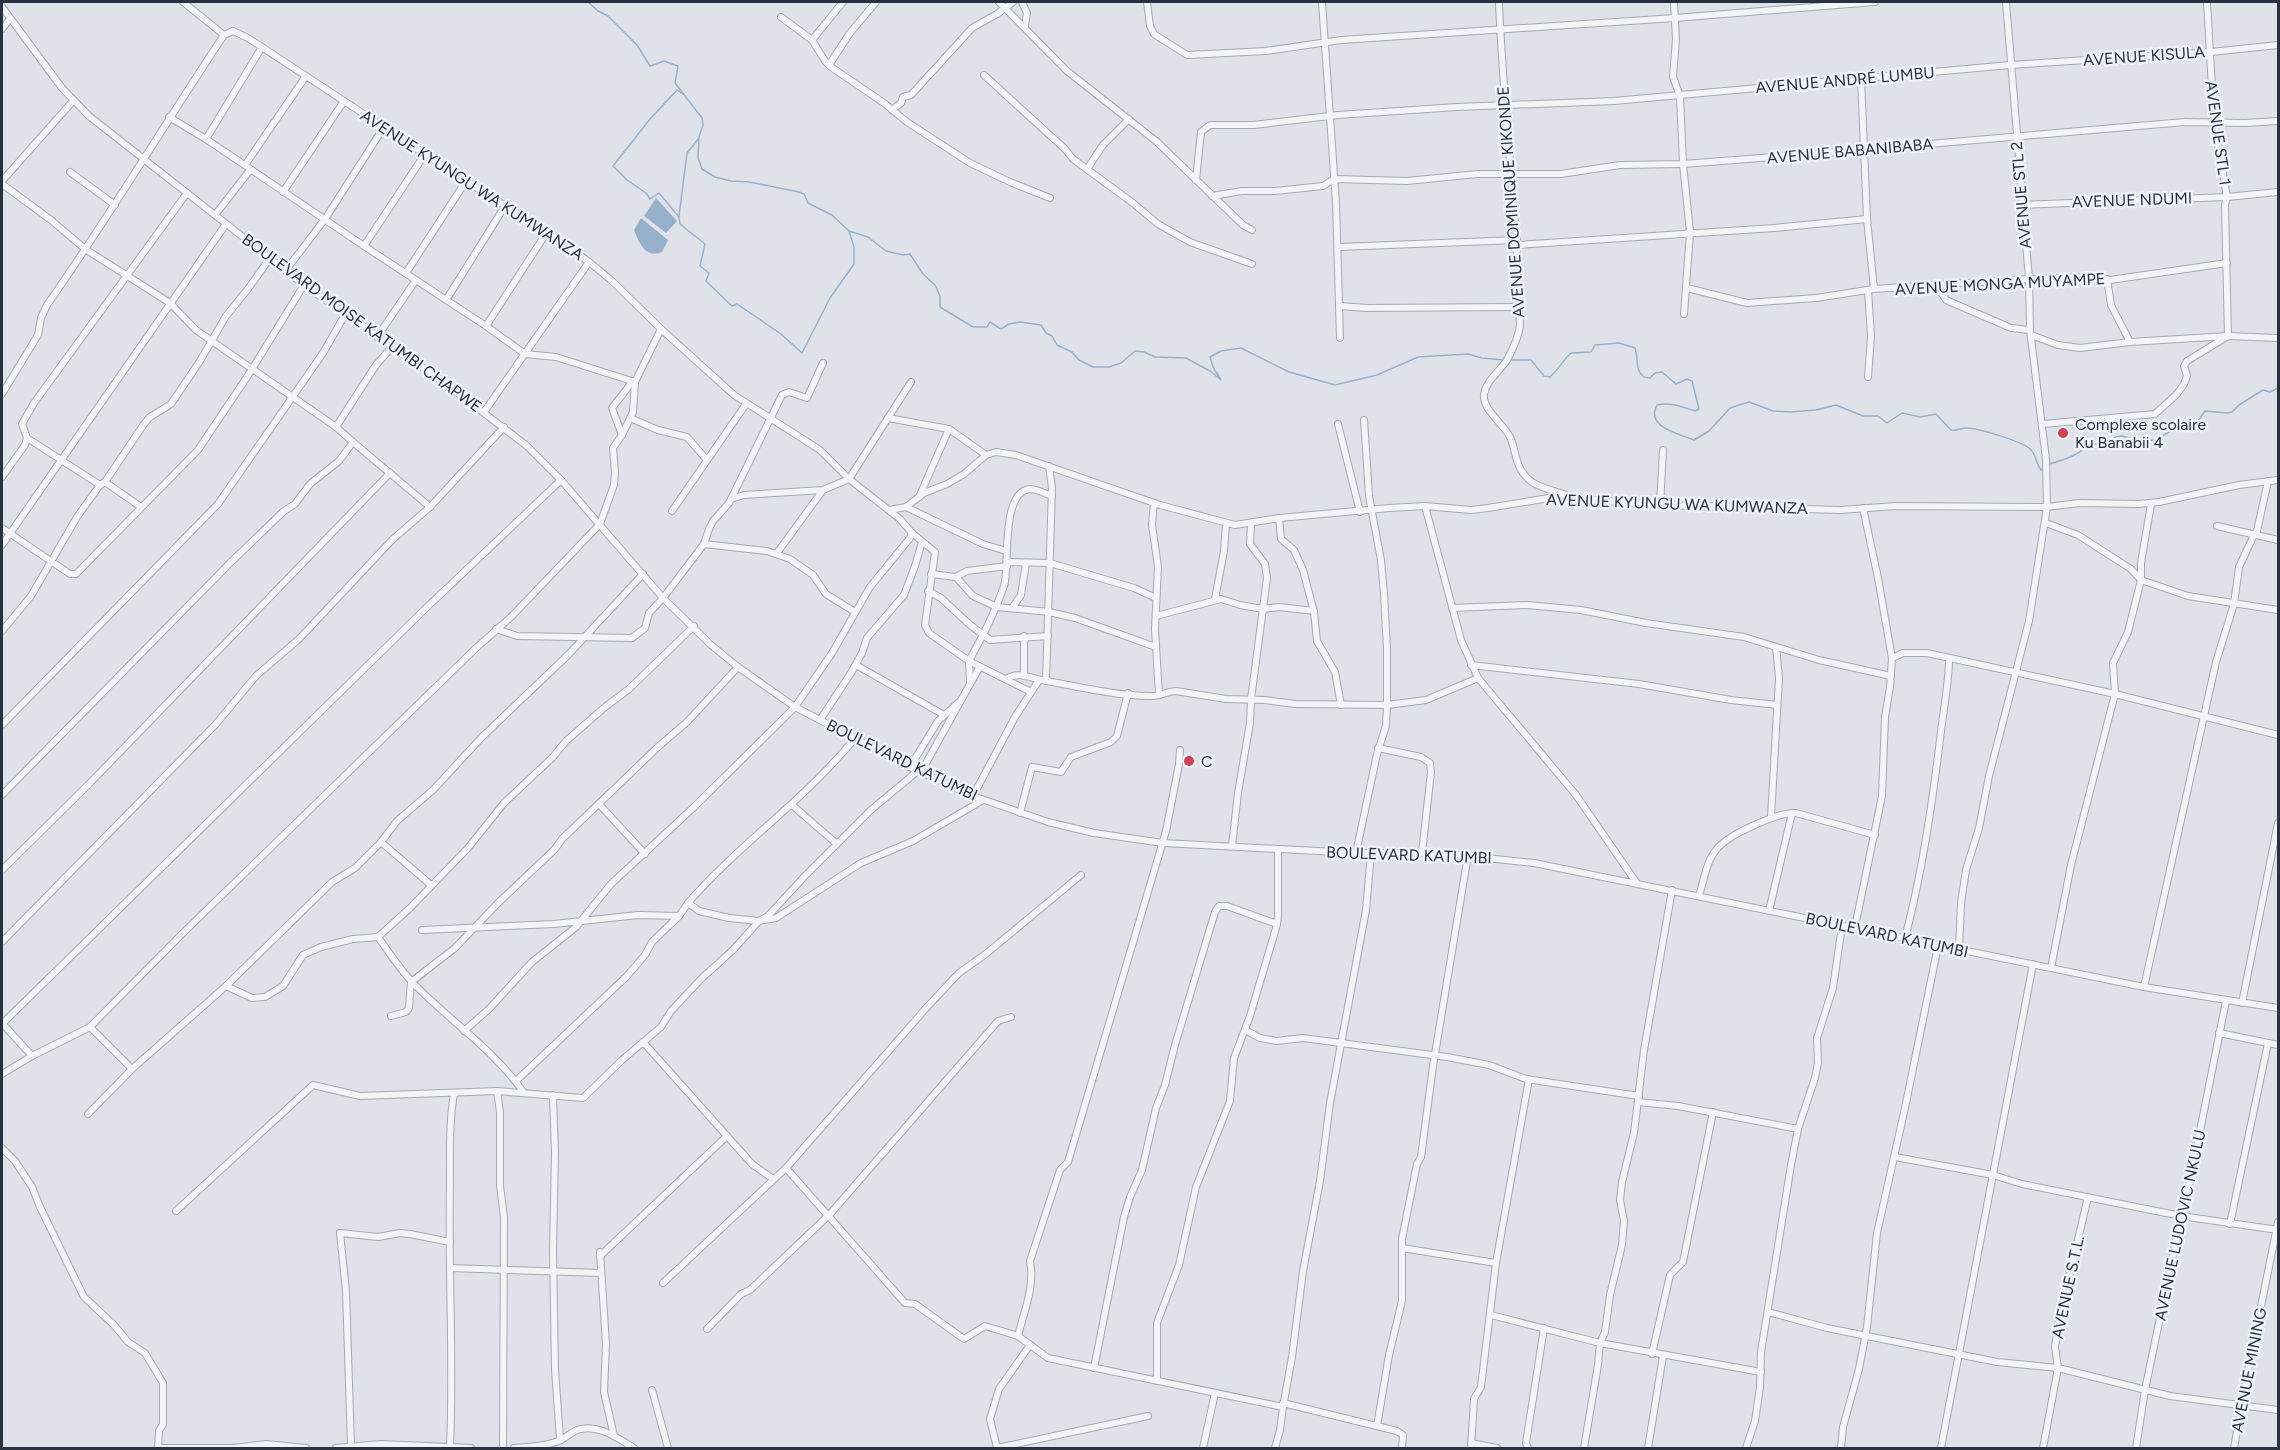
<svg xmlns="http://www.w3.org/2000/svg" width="2280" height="1450" font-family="Figtree,sans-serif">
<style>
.water{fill:#98b1cb}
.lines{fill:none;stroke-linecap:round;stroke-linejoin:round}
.stream{stroke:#98b1cb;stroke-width:1.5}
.minor-casing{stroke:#a4aab3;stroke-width:8}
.minor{stroke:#f2f4f7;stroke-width:6}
.poi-dot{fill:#d53d55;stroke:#eff2f7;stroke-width:2}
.labels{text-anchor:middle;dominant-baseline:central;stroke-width:5;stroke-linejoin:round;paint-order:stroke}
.street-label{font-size:16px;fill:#273141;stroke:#eff2f7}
.poi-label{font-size:16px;fill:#273141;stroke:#eff2f7;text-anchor:start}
</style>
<rect width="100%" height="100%" fill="#dfe3e9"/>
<g class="water">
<polygon points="656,198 677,221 666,233 644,216"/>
<path d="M641 218 668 240 662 252C645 259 639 242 634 230Z"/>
</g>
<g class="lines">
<g class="stream">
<polyline points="588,2 598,11 608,16 637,45 650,66 664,61 678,66 675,83 702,118 703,125 699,137 698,158 702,169 715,177 731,181 749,182 799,192 804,194 808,203 832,215 849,231 868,237 886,251 903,255 910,254 923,274 935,285 940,296 940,307 973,327 987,327 990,322 1001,329 1009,324 1020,322 1041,325 1046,333 1052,336 1057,345 1072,352 1079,360 1093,367 1109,367 1121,363 1135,351 1144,352 1155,357 1186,358 1210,371 1221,380 1213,367 1210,357 1221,351 1241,348 1289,372 1335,385 1377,375 1418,357 1468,354 1482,358 1504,360"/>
<polyline points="683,94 677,90 650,119 613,166 627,180 646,193 650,199 659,193 679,217 680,224 705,244 700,266 709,273 706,281 732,306 737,304 781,334 802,353 830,298 854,264 854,247 849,231"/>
<polyline points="679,216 687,153 699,138"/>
<path d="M1509 360H1531L1544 376 1550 377C1559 369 1563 360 1571 353L1591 352 1595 345 1619 343 1635 348C1639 359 1634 369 1644 377L1650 378 1655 373 1662 372 1676 384 1687 379 1692 381 1699 409 1695 411C1682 407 1672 402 1657 405 1645 427 1679 434 1694 440L1709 431 1730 408 1749 402 1773 411 1790 412 1816 410 1836 405 1863 416H1878L1887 423 1902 413 1920 417 1936 414 1951 430C1957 431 1960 429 1965 428 1975 427 2025 442 2031 450 2037 456 2035 463 2041 470L2043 469"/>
<path d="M2049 464C2064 460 2080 455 2090 443L2101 445 2116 437 2122 436 2140 441 2155 440 2188 421 2196 424 2205 411 2227 413 2232 412 2239 405 2263 390 2270 392 2278 388"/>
</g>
<g class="minor-casing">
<g id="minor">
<polyline points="183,2 224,35"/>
<polyline points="999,2 1067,71 1156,141 1243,225 1252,230"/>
<polyline points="1022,2 1027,13 1025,26"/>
<polyline points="1147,2 1150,26 1154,34 1187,55 1266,51 1341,40 1675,18 1875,2"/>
<polyline points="1322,2 1336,203 1340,338"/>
<path d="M1499 2C1503 110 1518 218 1520 326 1518 338 1513 349 1507 360 1500 371 1486 381 1484 394 1482 410 1504 424 1510 437 1517 452 1514 469 1532 482 1541 488 1555 491 1566 495"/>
<polyline points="1674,2 1676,39 1673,77 1680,96 1683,164 1690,232 1684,314"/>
<polyline points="2,7 62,88 89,116 304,285 449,386 527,446 561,480 663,598 710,644 738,667 795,707 910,767 973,796 1048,822 1094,833 1163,843 1356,853 1440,853 1534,863 2144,987 2278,1008"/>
<polyline points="781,17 812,40 825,61 831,67 884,103 907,122 970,163 1010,182 1050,198"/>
<polyline points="2,29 10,19"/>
<polyline points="812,40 843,2"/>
<polyline points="829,65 850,33 876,2"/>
<polyline points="984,75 1065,149 1073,159 1133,203 1158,224 1190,242 1252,264"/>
<polyline points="1861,79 1867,219 1874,289 2029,279 2090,277 2110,280 2227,263"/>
<polyline points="892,110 901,103 903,97 911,95 972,28 997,14 1013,2"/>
<polyline points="169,117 206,139 364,246 486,326 525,354 556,357 635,382"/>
<polyline points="206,139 262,47"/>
<polyline points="245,165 306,76"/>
<polyline points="1087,169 1103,145 1129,119"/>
<polyline points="70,172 115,205"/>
<polyline points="1196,180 1201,132 1210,125 1254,125 1338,115 1457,107 1614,101 2010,65 2211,52 2278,45"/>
<polyline points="2,181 73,101"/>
<polyline points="2,184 51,220 85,249 170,303 196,330 336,427"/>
<polyline points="283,192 344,101"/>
<polyline points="1212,196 1242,191 1275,191 1323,186 1334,179 1407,181 1477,174 1561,174 1620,165 1683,164 1800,155 2185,122 2245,123 2278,121"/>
<polyline points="2022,205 2227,197 2278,192"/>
<polyline points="215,215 250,170"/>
<polyline points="1517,245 1774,228 1867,219"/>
<polyline points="364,246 425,154"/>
<polyline points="1338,247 1517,240"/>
<polyline points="286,270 325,219 384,127"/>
<polyline points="406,273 466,181"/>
<polyline points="2107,279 2111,305 2130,342"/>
<polyline points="1937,286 1946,300 2011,328 2030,330"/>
<polyline points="1687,288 1747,303 1816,298 1874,289"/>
<polyline points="446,300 505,206"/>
<polyline points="1339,306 1367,308 1519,307"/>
<polyline points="486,326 547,232"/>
<polyline points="2031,335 2058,345 2080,348 2130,342 2228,336 2278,338"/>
<polyline points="377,337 416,280"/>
<polyline points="1868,377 1871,336 1868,291"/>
<path d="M2 394 38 335 41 318 47 305C109 217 164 125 224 35L233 31 248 38 466 181 547 232 589 262 611 280 661 329 734 395 820 450 849 479 900 519 912 533 935 552 925 625 929 633 969 661 970 682"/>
<polyline points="484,412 589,262"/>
<polyline points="630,418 658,430 687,437 706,459"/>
<polyline points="888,418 949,429 986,455"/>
<polyline points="1338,424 1360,512"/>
<polyline points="2043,424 2155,414 2177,394 2184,384 2187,376 2184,366 2187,361 2228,336 2225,205 2227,197 2214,122 2207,2"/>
<polyline points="622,435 612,408 633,381"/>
<polyline points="27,438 100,485"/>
<polyline points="353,442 430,507"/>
<polyline points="2,477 25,445 27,438 22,424 34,403 187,193"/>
<polyline points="105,482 141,507"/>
<polyline points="919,497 949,429"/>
<polyline points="731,499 744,495 823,490 849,479 911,382"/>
<polyline points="1154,503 1152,525 1158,567 1155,629 1159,695"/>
<polyline points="1660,505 1663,450"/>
<polyline points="1425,506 1461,640 1478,678 1576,795 1636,882"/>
<polyline points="906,507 983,544 1006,551"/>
<polyline points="889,510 906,507 924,493 947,484 964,474 986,455 996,452 1016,455 1160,505 1235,525 1279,518 1389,508 1425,506 1471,510 1488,508 1555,497 1660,505 1840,510 1896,506 2047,507 2079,503 2139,504 2159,502 2239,485 2278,480"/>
<polyline points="672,511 746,404"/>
<polyline points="1279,518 1281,539 1294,550 1303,570 1314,612 1317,641 1335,672 1341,705"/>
<polyline points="2046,523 2078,535 2131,569 2141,580 2188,596 2278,610"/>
<polyline points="2217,526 2278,540"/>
<polyline points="2,528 70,574 76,574 198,450 249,374 304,285"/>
<polyline points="704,544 767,551 790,559 813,575 826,594 855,612"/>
<polyline points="2,545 226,224"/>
<polyline points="777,553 823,490"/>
<polyline points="1007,562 1050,563 1134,588 1156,598"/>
<polyline points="931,574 956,577 967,571 1007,566"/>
<polyline points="956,577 973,596 997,607 1049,612 1075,618 1156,647"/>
<polyline points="928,591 941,598 969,624 990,640 1048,636"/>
<polyline points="1215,599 1224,551 1226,524"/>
<polyline points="1012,608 1021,595 1026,563"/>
<polyline points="1452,608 1528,605 1581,610 1646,623 1744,637 1819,660 1891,676"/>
<polyline points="1156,616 1221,599 1240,605 1263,609 1279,607 1314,611"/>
<polyline points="496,629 517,636 632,638 645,628 649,613 663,598 704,544 709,529 713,521 729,503 782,395 789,392 807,398 823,363"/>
<polyline points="2,631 31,596 77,517 100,485 105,482 144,424 150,417 171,404 200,361 226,316 248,289 270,258"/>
<polyline points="1892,658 1903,653 1927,653 2115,694 2278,735"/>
<polyline points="856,665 944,715"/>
<polyline points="1471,665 1639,684 1731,700 1777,705"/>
<polyline points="1024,675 1024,636"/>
<path d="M1006 679C1019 671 1029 678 1042 680 1074 686 1122 697 1153 696 1161 696 1168 691 1176 691L1226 699 1265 700 1295 704 1387 705 1426 700 1478 678"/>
<polyline points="1046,681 1052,488 1049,466"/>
<path d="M1031 692 969 661C983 635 994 615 1004 586 1010 568 1000 491 1030 489 1037 489 1046 494 1052 496"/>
<polyline points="820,720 851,673 862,653 867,638 904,595 915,566 922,542"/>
<polyline points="2,725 218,504 323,353 346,313"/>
<polyline points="1378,748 1421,757 1430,763 1431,772 1422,853"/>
<polyline points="910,767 938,721 958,703"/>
<polyline points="2,795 230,563 284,511 295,504 310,484 339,461 353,442 336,427 376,365 392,347"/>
<polyline points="973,796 1015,717 1039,680"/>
<polyline points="599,804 645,854"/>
<polyline points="792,805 837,844"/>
<polyline points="1020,813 1032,767 1061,772 1071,757 1111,742 1117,736 1128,693"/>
<polyline points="1771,817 1779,678 1776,647"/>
<polyline points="381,842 431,885"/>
<polyline points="1232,846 1238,793 1250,723 1251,699 1267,578 1265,564 1250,544 1251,523"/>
<polyline points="1356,853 1377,754 1386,726 1387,705 1387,649 1384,594 1381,560 1369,496 1364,420"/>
<polyline points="2,870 89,784 390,473"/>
<path d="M1699 895C1704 881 1706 862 1716 850 1727 835 1778 812 1796 813L1875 835"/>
<path d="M688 903C739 844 806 799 855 738"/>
<polyline points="1769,911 1792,813"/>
<polyline points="1855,927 1882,796 1885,717 1890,687 1892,658 1878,578 1863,508"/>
<polyline points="422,930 554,924 638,915 679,916 688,903 699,911 729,918 759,921 776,918 861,863 913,841 983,800"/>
<path d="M378 937C391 955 402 973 418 988 453 1023 495 1051 524 1093"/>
<path d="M1905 938C1923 870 1933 800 1941 731 1944 706 1949 682 1949 658"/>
<polyline points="2,942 215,725 256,676 299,639 392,540 430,507 504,427"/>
<polyline points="1959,949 1961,903 1966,870 1979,828 1989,776 2029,621 2047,507 2046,459 2030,330 2029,279 2006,2"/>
<polyline points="2051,968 2071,865 2115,694 2113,663 2128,632 2141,580 2141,563 2151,504"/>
<polyline points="226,986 252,998 265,997 283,986 303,955 321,947 353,939 378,937 410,908 468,848 504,803 553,757 566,741 605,707 629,689 694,626"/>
<polyline points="2144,987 2216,662 2234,604 2239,567 2254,535 2257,531 2268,481"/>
<polyline points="2242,1003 2278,823"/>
<polyline points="391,1016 406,1012 409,1008 411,982 455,948 498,903 555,849 562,839 659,746 687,722 738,667"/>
<polyline points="2,1023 32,1056"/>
<polyline points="2,1024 424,610 561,480"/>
<polyline points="90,1027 132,1069"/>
<polyline points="1245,1030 1260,1038 1276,1041 1303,1038 1447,1057 1489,1065 1526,1079 1639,1096"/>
<polyline points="464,1031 490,1008 532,962 576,927 611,884 694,807 795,707 832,653 870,587 910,538 912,533"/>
<polyline points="2219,1033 2278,1045"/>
<polyline points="643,1042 752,1164 773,1179"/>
<polyline points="2,1074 32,1056 90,1027 181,935 476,648 511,617 600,524 614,485 615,473 613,448 622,435 633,412 635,382 661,329"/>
<polyline points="516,1081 626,977 645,955 652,942 679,916"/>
<polyline points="497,1091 500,1112 500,1186 504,1217 503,1448"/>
<polyline points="553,1095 555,1153 553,1251 555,1369 560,1440"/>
<polyline points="1638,1102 1678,1106 1798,1129"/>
<polyline points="88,1114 132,1069 226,986 332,882 355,868 381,842 397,821 433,790 482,737 568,655 643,574"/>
<polyline points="2,1148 15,1161 32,1187 40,1207 84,1297 114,1325 128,1342 145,1353 163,1383 163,1424 159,1431 158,1448"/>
<polyline points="1895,1157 1993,1175 2022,1184 2181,1216 2278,1230"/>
<polyline points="786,1168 905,1303 915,1304 964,1339 985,1326 1018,1336 1048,1358 1283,1407"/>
<polyline points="176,1211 313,1085 360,1096 497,1091 583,1098 621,1061 661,1027 671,1011 702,978 733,950 759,921 768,916 804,877 871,810 925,765 979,668"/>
<polyline points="2230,1224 2268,1043"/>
<polyline points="1402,1248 1496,1263"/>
<polyline points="600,1252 606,1344 604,1392 614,1436"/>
<polyline points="600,1256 727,1136"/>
<polyline points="450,1268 601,1273"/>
<polyline points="663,1283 786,1168 928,1006 959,973 987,953 1081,875"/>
<polyline points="1768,1312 1827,1328 1997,1362 2058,1368 2170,1396 2278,1410"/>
<polyline points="1491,1315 1600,1343 1761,1372"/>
<polyline points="707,1329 741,1294 750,1290 830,1214 998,1021 1011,1017"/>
<path d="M1018 1336C1024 1311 1035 1287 1030 1261L1060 1170 1068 1162 1166 831 1179 764 1180 750"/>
<polyline points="1652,1354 1670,1275 1683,1262 1713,1112"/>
<polyline points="1094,1368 1124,1217 1130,1197 1142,1170 1156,1108 1165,1085 1175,1045 1215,912 1219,906 1227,906 1277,924"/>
<polyline points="1157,1381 1157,1323 1179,1265 1196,1187 1230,1101 1234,1058 1250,1016 1276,928 1278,918 1278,849"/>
<polyline points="652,1390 668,1448"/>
<polyline points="1283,1403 1397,1431 1403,1435 1402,1448"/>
<polyline points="1377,1426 1389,1355 1402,1301 1402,1239 1417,1164 1421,1157 1433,1066 1468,855"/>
<polyline points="1471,1443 1497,1448"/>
<polyline points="351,1446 346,1291 340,1233 378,1237 400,1233 410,1234 450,1242"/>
<path d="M450 1447C454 1360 448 1272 450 1185 450 1154 449 1123 454 1093"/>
<polyline points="161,1448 234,1448 266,1444 306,1448"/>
<polyline points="336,1448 381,1444 471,1448"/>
<path d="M514 1448C529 1447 547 1446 561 1440 566 1437 571 1433 577 1430 598 1423 617 1438 634 1448"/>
<polyline points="997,1448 1148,1416"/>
<polyline points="997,1448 990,1419 999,1389 1030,1345"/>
<polyline points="1203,1448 1215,1393"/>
<polyline points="1275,1448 1280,1430 1283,1407 1292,1357 1303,1271 1320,1181 1330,1103 1366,910 1371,853"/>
<polyline points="1471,1448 1474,1399 1481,1387 1496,1263 1529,1079"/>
<polyline points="1528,1448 1526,1443 1544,1328"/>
<polyline points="1584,1448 1598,1365 1600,1343 1605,1332 1610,1295 1622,1245 1624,1221 1620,1200 1622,1182 1634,1133 1644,1050 1672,890"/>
<polyline points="1648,1448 1663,1356"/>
<polyline points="1746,1448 1755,1421 1760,1387 1761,1352 1791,1165 1798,1129 1815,1078 1818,1063 1817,1038 1833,988 1842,926"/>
<polyline points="1841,1448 1843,1427 1859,1369 1867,1327 1877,1233 1905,1108 1938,946"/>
<polyline points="1941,1448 2033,964"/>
<polyline points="2043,1448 2058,1368 2055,1347 2059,1320 2088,1197"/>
<polyline points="2136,1448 2145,1390 2181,1216 2188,1191 2226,1001"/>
<polyline points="2234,1448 2246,1381 2278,1222"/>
</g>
</g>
<use href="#minor" class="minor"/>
</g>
<g class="poi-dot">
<circle cx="2063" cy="433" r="6"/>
<circle cx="1189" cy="761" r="6"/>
</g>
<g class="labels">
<g class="street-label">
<text transform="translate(2144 56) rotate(-4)">AVENUE KISULA</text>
<text transform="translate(1845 80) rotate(-5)">AVENUE ANDRÉ LUMBU</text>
<text transform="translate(2218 133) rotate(82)">AVENUE STL 1</text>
<text transform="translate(1850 151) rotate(-5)">AVENUE BABANIBABA</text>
<text transform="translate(472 185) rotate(33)">AVENUE KYUNGU WA KUMWANZA</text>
<text transform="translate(2021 195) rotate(-95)">AVENUE STL 2</text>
<text transform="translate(2132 200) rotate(-2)">AVENUE NDUMI</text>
<text transform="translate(1511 202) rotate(-94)">AVENUE DOMINIQUE KIKONDE</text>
<text transform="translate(2000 284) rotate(-3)">AVENUE MONGA MUYAMPE</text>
<text transform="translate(362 323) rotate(36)">BOULEVARD MOISE KATUMBI CHAPWE</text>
<text transform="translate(1677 504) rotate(2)">AVENUE KYUNGU WA KUMWANZA</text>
<text transform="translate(902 760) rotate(26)">BOULEVARD KATUMBI</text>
<text transform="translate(1409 855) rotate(2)">BOULEVARD KATUMBI</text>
<text transform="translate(1887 935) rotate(12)">BOULEVARD KATUMBI</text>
<text transform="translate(2180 1225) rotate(-78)">AVENUE LUDOVIC NKULU</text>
<text transform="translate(2068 1287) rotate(-78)">AVENUE S.T.L.</text>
<text transform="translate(2249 1370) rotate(-79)">AVENUE MINING</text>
</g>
<g class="poi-label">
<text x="2075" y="424">Complexe scolaire<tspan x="2075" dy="18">Ku Banabii 4</tspan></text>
<text x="1201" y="761">C</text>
</g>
</g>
<rect width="2280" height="1450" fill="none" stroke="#273141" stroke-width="6"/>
</svg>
